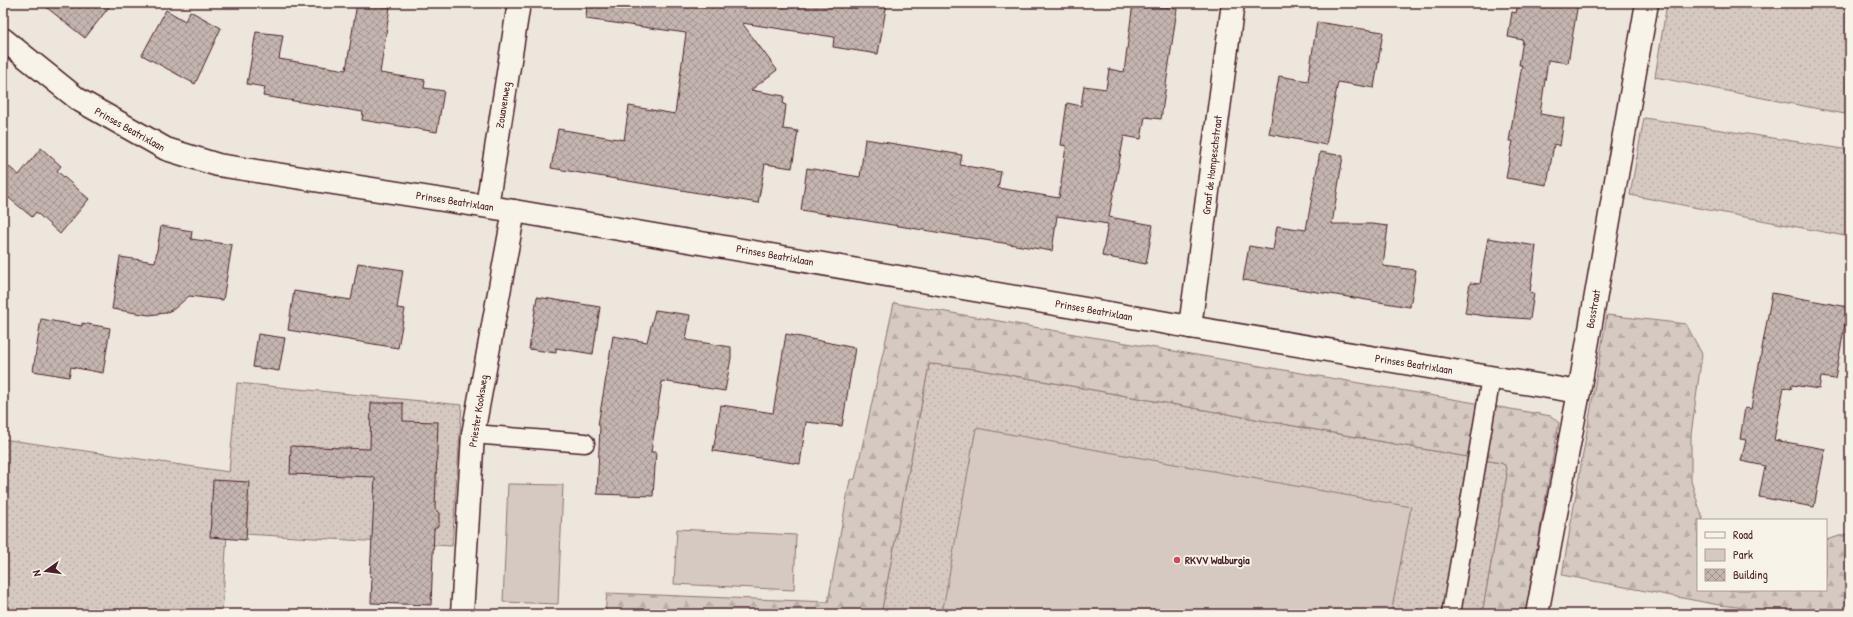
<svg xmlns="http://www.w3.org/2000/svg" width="1853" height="617" font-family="'Patrick Hand',sans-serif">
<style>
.grass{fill:url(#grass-dots);stroke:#907476}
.forest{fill:url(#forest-firs);stroke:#907476}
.park{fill:#d5c9c2;stroke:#907476}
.building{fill:url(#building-cross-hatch);stroke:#4a1f2b}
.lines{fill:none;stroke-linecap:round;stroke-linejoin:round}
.lane-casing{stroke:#4a1f2b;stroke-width:21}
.street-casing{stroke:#4a1f2b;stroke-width:25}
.lane{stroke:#f7f3e8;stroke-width:18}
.street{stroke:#f7f3e8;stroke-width:22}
.poi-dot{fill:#d1495b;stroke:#f7f3e8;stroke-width:1.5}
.labels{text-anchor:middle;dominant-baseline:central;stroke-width:4;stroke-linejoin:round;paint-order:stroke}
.street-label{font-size:11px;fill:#4a1f2b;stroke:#f7f3e8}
.poi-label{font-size:11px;font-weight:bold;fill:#4a1f2b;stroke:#f7f3e8;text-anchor:start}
</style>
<defs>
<pattern id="grass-dots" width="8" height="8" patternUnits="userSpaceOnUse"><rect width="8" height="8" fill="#d5c9c2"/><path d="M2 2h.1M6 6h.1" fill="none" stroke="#b8aca7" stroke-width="1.8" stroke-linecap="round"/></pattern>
<pattern id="forest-firs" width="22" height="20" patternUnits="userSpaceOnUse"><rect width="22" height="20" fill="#d5c9c2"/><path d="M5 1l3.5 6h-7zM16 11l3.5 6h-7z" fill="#b8aca7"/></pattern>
<pattern id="building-cross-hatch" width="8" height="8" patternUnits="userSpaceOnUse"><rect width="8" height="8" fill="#c4b5b0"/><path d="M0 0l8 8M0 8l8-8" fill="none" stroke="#a1938f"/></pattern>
</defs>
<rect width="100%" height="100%" fill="#ece6dd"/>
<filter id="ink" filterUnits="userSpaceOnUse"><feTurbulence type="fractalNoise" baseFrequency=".025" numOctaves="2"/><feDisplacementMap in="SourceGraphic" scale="8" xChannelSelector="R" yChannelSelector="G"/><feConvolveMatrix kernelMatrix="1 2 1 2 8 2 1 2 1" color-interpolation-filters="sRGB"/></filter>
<g filter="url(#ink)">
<g class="grass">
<polygon points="1667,3 1850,3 1850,115 1655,77"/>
<polygon points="1644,118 1850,150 1850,237 1630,195"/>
<polygon points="932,364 976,369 1501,463 1505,465 1507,475 1482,614 881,614 929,365"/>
<polygon points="237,383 462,405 452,546 227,533 222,614 3,614 3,439 229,472"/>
</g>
<g class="forest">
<polygon points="894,303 1551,416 1559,423 1525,614 1482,614 1507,475 1505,465 1501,463 976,369 932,364 929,365 881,614 605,614 607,593 828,602 850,480 855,479"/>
<polygon points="1607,315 1686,324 1702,354 1691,435 1691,481 1703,520 1698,520 1698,590 1826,590 1826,540 1850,533 1850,614 1762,614 1738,607 1719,605 1562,575"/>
</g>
<g class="park">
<polygon points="976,428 1411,507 1391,614 942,614"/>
<polygon points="508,484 563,485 558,604 503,602"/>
<polygon points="677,529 796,535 794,590 674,584"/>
</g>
<g class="building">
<polygon points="41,3 112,3 85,38"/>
<polygon points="357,3 390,7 380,73 425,80 424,88 444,91 437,132 362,120 363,112 263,96 265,87 247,84 256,32 283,35 279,59 346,70"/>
<polygon points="587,3 887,3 878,54 833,47 834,37 742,23 777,70 751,90 784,96 783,104 786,105 783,129 798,131 792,168 765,164 758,203 551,168 558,129 624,140 629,106 675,114 686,33 586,19"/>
<polygon points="1133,3 1177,9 1161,119 1145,117 1141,139 1124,136 1109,217 1153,225 1146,264 1102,256 1108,224 1057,216 1052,251 801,210 807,168 860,177 865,139 962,155 960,165 1001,172 998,188 1059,198 1066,146 1061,145 1067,103 1081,106 1084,86 1106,89 1109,69 1124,72"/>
<polygon points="1518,3 1578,3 1568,63 1548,60 1540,114 1564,118 1560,146 1554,144 1547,185 1506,178 1513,141 1509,141 1522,65 1519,65 1523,40 1508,37 1512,12 1516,13"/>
<polygon points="166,10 185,21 190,11 221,28 195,84 142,55"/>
<polygon points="1317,22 1383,32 1374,88 1338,82 1326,145 1269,134 1279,76 1308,81"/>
<polygon points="41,148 61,166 57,171 89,199 60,234 36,212 32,217 3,193 3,162 19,175"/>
<polygon points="1320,152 1343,156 1332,224 1372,224 1388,226 1383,266 1416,270 1410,307 1243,280 1249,246 1273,250 1277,226 1306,230"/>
<polygon points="161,226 192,231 191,239 232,245 223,300 189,296 174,309 165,313 149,315 112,309 120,257 155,262"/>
<polygon points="1488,238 1536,246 1530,292 1534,293 1530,319 1485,316 1465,313 1470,283 1480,284"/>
<polygon points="358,263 403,270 397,308 405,309 398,348 288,330 294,291 351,300"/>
<polygon points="1772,293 1848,307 1835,379 1821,377 1819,389 1792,385 1791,389 1784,387 1774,440 1825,449 1814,507 1759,497 1765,466 1741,461 1746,440 1740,439 1745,408 1751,409"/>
<polygon points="537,297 600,307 593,354 556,348 556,353 529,349"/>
<polygon points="655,310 690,315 686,340 731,347 731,358 725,391 662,381 651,452 656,452 653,496 597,494 600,426 598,425 613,336 647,342"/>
<polygon points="41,319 82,326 82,323 110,328 103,373 71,367 69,377 33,371"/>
<polygon points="258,334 285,338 279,371 253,367"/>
<polygon points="786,334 855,348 842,426 806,422 800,464 713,451 721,405 773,413"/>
<polygon points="371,403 403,403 403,421 438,422 435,509 439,513 439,525 434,529 431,605 371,603 372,577 370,577 375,477 290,474 291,446 370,449"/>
<polygon points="213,480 249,482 246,540 210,537"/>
</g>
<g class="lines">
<g class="lane-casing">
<g id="lane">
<polyline points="473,434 585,443"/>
<polyline points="1451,614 1491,377"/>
</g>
</g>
<g class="street-casing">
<g id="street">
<polyline points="3,39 79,100 166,149 218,165 514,211 1190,327 1579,392"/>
<polyline points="487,206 519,3"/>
<polyline points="1190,327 1233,3"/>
<polyline points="462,614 473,434 514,211"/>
<polyline points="1537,614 1579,392 1647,3"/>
</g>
</g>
<use href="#lane" class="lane"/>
<use href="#street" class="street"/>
</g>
</g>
<circle class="poi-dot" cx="1177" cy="560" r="4"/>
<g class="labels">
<g class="street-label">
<text transform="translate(503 105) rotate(-81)">Zouavenweg</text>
<text transform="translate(130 129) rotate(29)">Prinses Beatrixlaan</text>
<text transform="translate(1212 165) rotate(-83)">Graaf de Hompeschstraat</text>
<text transform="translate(455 201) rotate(9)">Prinses Beatrixlaan</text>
<text transform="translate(775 255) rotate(10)">Prinses Beatrixlaan</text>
<text transform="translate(1593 309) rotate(-80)">Bosstraat</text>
<text transform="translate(1094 310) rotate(10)">Prinses Beatrixlaan</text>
<text transform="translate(1414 364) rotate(9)">Prinses Beatrixlaan</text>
<text transform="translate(478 411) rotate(-81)">Priester Kooksweg</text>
</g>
<g class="poi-label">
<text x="1185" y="560">RKVV Walburgia</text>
</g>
</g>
<rect width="1853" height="617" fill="none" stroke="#f7f3e8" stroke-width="16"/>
<rect x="8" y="8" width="1837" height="601" fill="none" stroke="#4a1f2b" stroke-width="1.5" filter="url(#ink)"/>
<rect x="1697" y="519" width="130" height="72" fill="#f7f3e8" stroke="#b29e9c"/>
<rect x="1705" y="532" width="20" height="6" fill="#f7f3e8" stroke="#b29e9c"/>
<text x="1733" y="539" font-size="12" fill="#4a1f2b">Road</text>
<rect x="1705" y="549" width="20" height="12" fill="#d5c9c2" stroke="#b29e9c"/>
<text x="1733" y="559" font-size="12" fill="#4a1f2b">Park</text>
<rect x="1705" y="569" width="20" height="12" fill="url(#building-cross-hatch)" stroke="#b29e9c"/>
<text x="1733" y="579" font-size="12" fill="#4a1f2b">Building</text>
<g transform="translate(46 571) rotate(256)" stroke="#f7f3e8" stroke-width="3" paint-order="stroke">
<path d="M0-3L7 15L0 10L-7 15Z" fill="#4a1f2b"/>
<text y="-6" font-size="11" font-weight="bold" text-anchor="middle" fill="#4a1f2b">N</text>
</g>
</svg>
